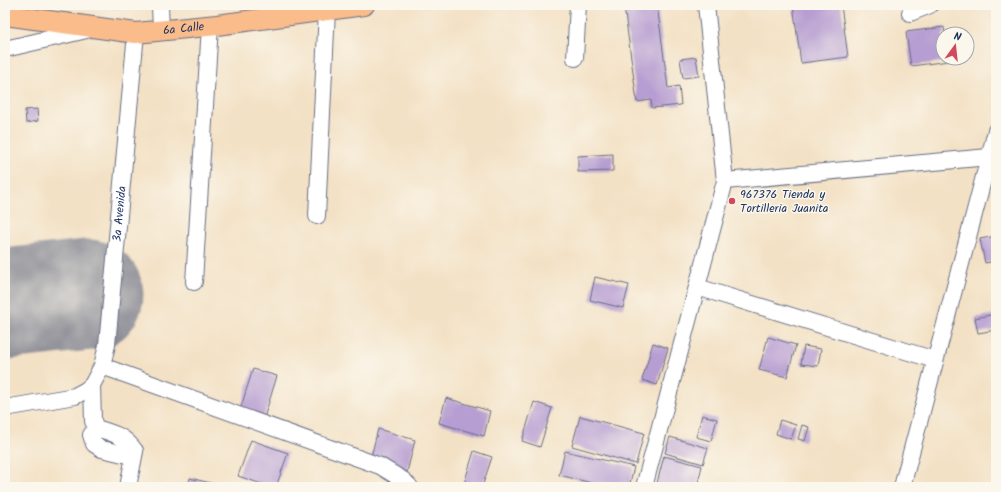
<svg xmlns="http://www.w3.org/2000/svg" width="1001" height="492" font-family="Kalam,sans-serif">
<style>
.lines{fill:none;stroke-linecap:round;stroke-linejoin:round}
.runway{stroke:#878892;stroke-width:111}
.building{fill:#b79ed2}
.minor-casing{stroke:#676d82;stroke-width:18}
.major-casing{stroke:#676d82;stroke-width:22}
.minor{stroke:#fff;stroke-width:16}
.major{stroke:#fabc8b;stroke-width:20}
.poi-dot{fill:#d1495b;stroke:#fbf7ec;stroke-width:1.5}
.labels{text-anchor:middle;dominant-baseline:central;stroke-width:3;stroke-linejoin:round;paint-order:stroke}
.street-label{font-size:12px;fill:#1b2f5e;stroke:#fbf7ec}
.poi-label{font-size:12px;fill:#1b2f5e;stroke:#fbf7ec;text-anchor:start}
</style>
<rect width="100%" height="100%" fill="#fbf7ec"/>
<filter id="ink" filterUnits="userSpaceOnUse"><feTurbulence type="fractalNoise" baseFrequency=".025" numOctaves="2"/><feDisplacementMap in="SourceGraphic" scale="8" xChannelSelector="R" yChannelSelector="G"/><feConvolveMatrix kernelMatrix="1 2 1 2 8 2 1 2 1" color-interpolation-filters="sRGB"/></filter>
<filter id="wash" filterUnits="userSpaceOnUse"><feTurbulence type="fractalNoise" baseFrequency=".012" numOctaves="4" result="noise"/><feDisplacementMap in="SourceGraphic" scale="16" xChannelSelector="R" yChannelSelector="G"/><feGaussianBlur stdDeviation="0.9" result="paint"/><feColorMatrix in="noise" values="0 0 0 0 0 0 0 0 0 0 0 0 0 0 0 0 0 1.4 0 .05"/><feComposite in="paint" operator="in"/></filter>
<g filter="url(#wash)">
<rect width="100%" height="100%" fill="#f3e1c5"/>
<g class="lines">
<polyline class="runway" points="5,304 88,295"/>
</g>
<g id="blocks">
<g class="building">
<polygon points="114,5 145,5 145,9 114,8"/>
<polygon points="631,5 657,5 668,88 679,86 681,105 652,108 651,100 637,102 624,6"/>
<polygon points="793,5 841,5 848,57 801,63"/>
<polygon points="944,27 945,34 943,34 943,58 949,58 949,61 911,66 906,32"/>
<polygon points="696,57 699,76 683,78 680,59"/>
<polygon points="37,109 38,121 26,123 25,110"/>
<polygon points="613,154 613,171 578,172 578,156"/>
<polygon points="996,236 996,261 985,263 980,239"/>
<polygon points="595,277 629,285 623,308 590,300"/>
<polygon points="996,314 996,330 978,333 975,318"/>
<polygon points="768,337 796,345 787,377 759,370"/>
<polygon points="653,343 668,348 657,385 642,380"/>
<polygon points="804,346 821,349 818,366 801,364"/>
<polygon points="253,369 277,376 264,418 240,410"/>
<polygon points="446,398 490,411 484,436 439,423"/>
<polygon points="534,402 552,408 540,447 522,441"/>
<polygon points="702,415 717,419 711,441 696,437"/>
<polygon points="580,416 644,433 636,464 572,446"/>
<polygon points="780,420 796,425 791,439 776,434"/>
<polygon points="802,425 809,427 805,441 798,439"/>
<polygon points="378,429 415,440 407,472 370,461"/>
<polygon points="670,437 708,448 703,464 665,453"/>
<polygon points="251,440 288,453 276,487 271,487 238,476"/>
<polygon points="474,451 492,457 482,487 463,487"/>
<polygon points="565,451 634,467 629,487 608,487 559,475"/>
<polygon points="664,456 702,466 697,487 656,487"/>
<polygon points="190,478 223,486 223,487 188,487"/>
</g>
</g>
</g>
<g filter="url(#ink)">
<use href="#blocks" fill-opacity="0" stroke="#676d82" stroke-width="1"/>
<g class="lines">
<g class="minor-casing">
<g id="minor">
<polyline points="160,5 161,30"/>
<polyline points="910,13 930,5"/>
<polyline points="5,49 91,29"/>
<polyline points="575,58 578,5"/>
<polyline points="725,181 989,157"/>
<polyline points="317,216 327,10"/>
<polyline points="194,282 210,26"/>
<polyline points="697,287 935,360"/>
<polyline points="102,366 380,466 403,480 410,487"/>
<path d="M92 385 93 421 96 428C113 433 125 436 135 451L128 487"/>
<path id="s1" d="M5 408 75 396 86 390 92 385 102 366 107 345 136 33"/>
<polyline points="96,428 91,435 94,444 102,449 123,454 135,451"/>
<polyline points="644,487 725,181 706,5"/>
<polyline points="902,487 996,131"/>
</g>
</g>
<g class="major-casing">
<g id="major">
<path id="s2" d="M5 15 136 33 217 25 364 5"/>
</g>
</g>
<use href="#minor" class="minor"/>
<use href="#major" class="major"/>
</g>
</g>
<circle class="poi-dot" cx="732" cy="201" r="4"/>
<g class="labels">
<g class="street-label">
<text stroke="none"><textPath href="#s2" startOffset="180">6a Calle</textPath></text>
<text stroke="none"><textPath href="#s1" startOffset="266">3a Avenida</textPath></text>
</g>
<g class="poi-label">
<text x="740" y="194">967376 Tienda y<tspan x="740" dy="14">Tortilleria Juanita</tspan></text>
</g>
</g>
<rect width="1001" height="492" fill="none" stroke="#fbf7ec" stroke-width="20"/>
<g transform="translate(955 46) rotate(15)"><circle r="19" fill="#fbf7ec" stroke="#a1a7b3"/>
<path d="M0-3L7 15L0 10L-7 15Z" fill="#d1495b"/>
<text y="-6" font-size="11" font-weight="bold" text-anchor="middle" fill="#1b2f5e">N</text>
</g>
</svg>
